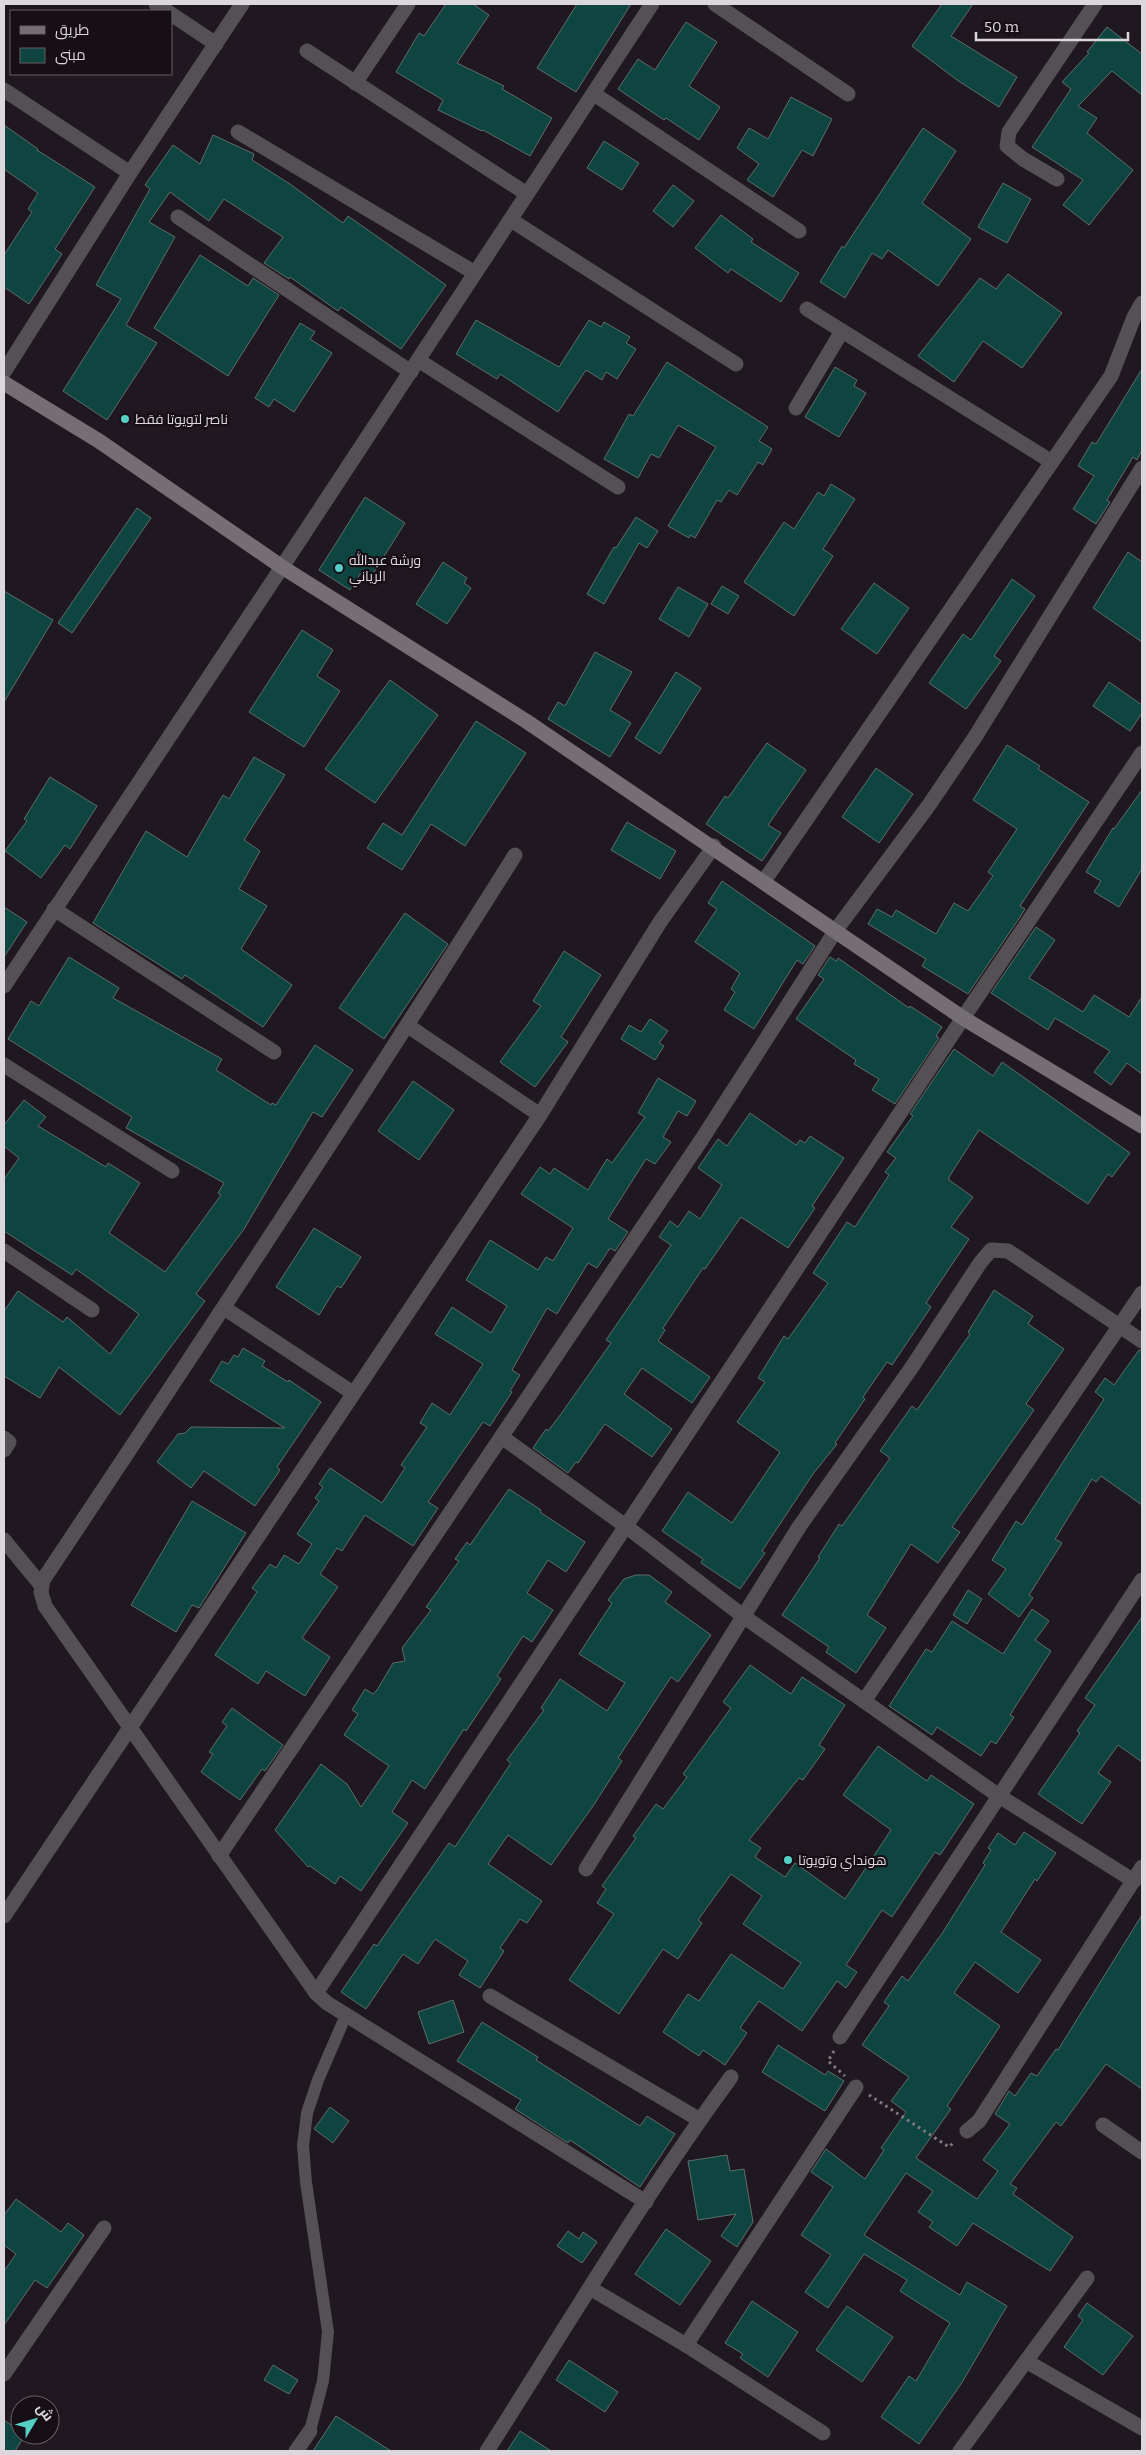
<svg xmlns="http://www.w3.org/2000/svg" width="1146" height="2455" font-family="Bitter,Cairo,serif">
<style>
.building{fill:#0e4541;stroke:#5e6d6b}
.lines{fill:none;stroke-linecap:round;stroke-linejoin:round}
.path{stroke:#817b81;stroke-width:3;stroke-dasharray:2.5 4;stroke-linecap:butt}
.lane{stroke:#545054;stroke-width:12}
.street{stroke:#545054;stroke-width:15}
.secondary{stroke:#756e74;stroke-width:15}
.poi-dot{fill:#55cec4;stroke:#170f16;stroke-width:2}
.labels{text-anchor:middle;dominant-baseline:central;stroke-width:4.5;stroke-linejoin:round;paint-order:stroke}
.poi-label{font-size:14px;fill:#dcd7dc;stroke:#170f16;text-anchor:start}
</style>
<rect width="100%" height="100%" fill="#201820"/>
<g class="building">
<polygon points="446,4 473,4 489,15 457,63 504,86 502,89 552,118 530,156 483,130 482,131 438,110 443,100 396,72 419,33 424,36"/>
<polygon points="577,4 631,4 576,92 537,68"/>
<polygon points="942,4 973,4 951,36 1017,77 999,107 957,80 912,46"/>
<polygon points="686,22 717,42 689,86 720,107 699,140 666,118 664,120 618,89 638,59 655,70"/>
<polygon points="1107,27 1142,54 1142,95 1112,71 1078,106 1097,118 1087,133 1133,170 1089,225 1063,205 1083,180 1032,147 1071,89 1062,82 1089,53 1087,52"/>
<polygon points="791,97 832,119 813,156 802,150 773,197 747,180 759,164 737,148 749,128 768,139"/>
<polygon points="4,125 38,149 37,150 95,187 55,249 62,254 29,304 4,287 4,255 32,212 28,209 38,193 4,169"/>
<polygon points="923,128 956,151 922,203 971,239 938,286 888,250 882,259 872,253 845,298 820,282 842,246 844,248"/>
<polygon points="213,135 254,154 252,160 290,184 343,223 348,216 446,285 401,349 341,307 338,311 290,277 289,279 264,263 283,237 224,199 209,221 170,192 149,222 175,237 126,325 157,343 107,420 63,391 121,299 96,285 150,189 145,185 173,145 200,164"/>
<polygon points="604,141 639,163 622,190 587,168"/>
<polygon points="1003,183 1031,199 1007,243 978,227"/>
<polygon points="673,185 694,201 673,227 653,211"/>
<polygon points="721,215 753,239 751,242 799,273 781,302 731,269 728,273 695,248"/>
<polygon points="200,255 248,286 253,278 279,295 228,376 154,328"/>
<polygon points="1008,274 1062,313 1022,368 983,341 954,382 918,356 980,278 996,289"/>
<polygon points="476,320 559,367 589,320 601,327 604,322 630,337 626,343 636,349 617,379 606,372 602,380 586,370 558,412 500,374 497,379 456,354"/>
<polygon points="300,323 315,332 310,339 332,353 294,412 274,399 269,407 255,398"/>
<polygon points="667,362 768,427 759,441 772,449 763,465 758,462 737,495 729,490 721,502 717,500 695,538 690,535 689,538 668,526 716,447 678,425 659,458 651,454 638,478 604,459 629,414 633,416"/>
<polygon points="835,367 857,380 854,386 866,393 839,437 805,417"/>
<polygon points="1142,369 1142,450 1137,460 1133,457 1107,500 1110,502 1096,524 1073,509 1094,476 1078,466 1092,442 1096,444"/>
<polygon points="831,484 855,499 823,549 833,556 794,616 744,582 784,522 794,529 818,492 824,496"/>
<polygon points="365,497 405,523 369,580 360,574 350,590 319,570"/>
<polygon points="137,508 151,518 72,633 58,623"/>
<polygon points="636,517 658,531 647,548 639,543 604,604 587,594 614,547 616,548"/>
<polygon points="1128,552 1142,562 1142,642 1093,608"/>
<polygon points="443,562 467,578 464,583 471,588 447,624 416,604"/>
<polygon points="1012,579 1035,596 994,656 1001,661 966,709 929,683 963,634 971,640"/>
<polygon points="874,583 909,608 877,654 841,629"/>
<polygon points="722,586 739,596 728,614 711,604"/>
<polygon points="678,587 708,604 689,637 659,619"/>
<polygon points="4,591 53,620 4,702"/>
<polygon points="302,630 333,650 317,676 340,691 304,747 249,712"/>
<polygon points="595,652 632,672 610,710 631,723 610,757 548,719 558,702 565,706"/>
<polygon points="676,672 701,688 660,754 635,738"/>
<polygon points="390,680 438,715 375,803 325,769"/>
<polygon points="1109,682 1142,705 1142,713 1130,731 1093,706"/>
<polygon points="476,721 526,753 465,846 431,824 402,870 367,848 383,823 402,835"/>
<polygon points="767,743 806,770 768,825 781,833 762,861 706,824 725,796 728,798"/>
<polygon points="1007,745 1040,766 1038,769 1089,802 1020,906 1025,909 1020,917 968,994 922,966 926,959 868,924 877,909 892,917 896,910 936,934 954,903 968,911 993,876 988,872 1017,829 973,800"/>
<polygon points="254,757 285,775 244,840 260,851 239,889 267,906 241,949 292,985 263,1027 185,975 182,979 93,923 146,831 187,857 223,795 229,799"/>
<polygon points="876,768 913,794 879,843 842,817"/>
<polygon points="50,777 97,806 70,849 65,845 41,878 5,851 27,821 24,819"/>
<polygon points="1142,790 1142,869 1119,907 1094,892 1101,881 1086,872 1113,828 1114,829"/>
<polygon points="627,822 676,851 660,879 611,850"/>
<polygon points="722,881 815,946 803,964 797,960 754,1029 724,1010 735,992 731,989 740,973 695,942 717,909 708,903"/>
<polygon points="4,907 27,922 4,957"/>
<polygon points="405,913 448,944 384,1039 339,1008"/>
<polygon points="1036,927 1055,940 1029,978 1083,1012 1094,995 1129,1017 1142,997 1142,1074 1127,1063 1111,1085 1094,1072 1110,1051 1055,1018 1048,1030 991,993"/>
<polygon points="564,951 601,975 561,1037 568,1042 535,1087 500,1062 541,1006 533,1001"/>
<polygon points="69,957 119,988 113,998 222,1059 216,1070 271,1105 272,1103 276,1105 315,1045 353,1070 322,1117 313,1112 244,1229 196,1294 205,1301 120,1415 59,1367 40,1398 4,1376 4,1311 18,1291 63,1322 67,1317 110,1354 139,1314 76,1269 72,1275 4,1231 4,1179 19,1158 4,1146 4,1125 24,1100 46,1117 38,1126 106,1167 108,1163 140,1183 109,1233 165,1272 221,1195 218,1193 224,1183 126,1128 132,1117 8,1039 31,1001 39,1006"/>
<polygon points="830,957 836,961 838,958 909,1008 910,1006 942,1027 936,1036 939,1038 895,1104 872,1090 879,1079 854,1064 856,1060 796,1019 824,979 818,975"/>
<polygon points="650,1019 668,1031 659,1043 664,1046 655,1060 621,1039 629,1025 641,1032"/>
<polygon points="954,1049 993,1076 1002,1062 1130,1153 1112,1177 1108,1174 1088,1204 979,1130 949,1177 949,1180 973,1197 951,1227 969,1239 926,1303 931,1307 892,1365 887,1362 863,1397 865,1399 835,1443 837,1444 813,1474 762,1551 765,1553 740,1589 701,1563 703,1559 662,1531 688,1492 732,1523 780,1452 737,1422 765,1382 758,1378 784,1336 788,1339 828,1283 813,1273 847,1222 855,1227 889,1175 885,1172 896,1158 887,1152 913,1116 910,1114"/>
<polygon points="658,1078 696,1101 687,1116 678,1111 663,1137 671,1142 655,1164 646,1159 608,1219 628,1232 615,1251 610,1248 597,1268 588,1263 557,1314 547,1308 512,1370 520,1375 510,1391 512,1392 490,1426 483,1422 428,1502 438,1508 413,1546 365,1515 342,1551 337,1548 320,1574 338,1587 302,1638 330,1657 305,1696 266,1671 258,1684 215,1655 257,1592 252,1588 270,1564 276,1568 284,1555 299,1564 312,1544 297,1534 319,1501 315,1498 323,1487 319,1484 330,1468 382,1503 405,1468 401,1465 427,1427 420,1423 432,1403 450,1415 483,1364 435,1334 452,1307 491,1333 507,1306 466,1280 490,1240 538,1270 546,1257 553,1261 573,1228 521,1194 540,1167 550,1174 554,1168 588,1190 607,1159 612,1163 645,1117 638,1113"/>
<polygon points="413,1081 454,1110 419,1160 378,1131"/>
<polygon points="750,1113 796,1145 800,1140 805,1143 810,1136 844,1158 812,1206 815,1208 788,1248 741,1217 705,1269 703,1268 663,1328 665,1330 658,1341 710,1377 692,1403 642,1368 624,1394 672,1429 652,1457 605,1424 578,1463 576,1462 568,1473 533,1448 546,1429 548,1431 561,1414 611,1343 606,1340 671,1245 659,1237 670,1221 678,1227 689,1211 700,1219 722,1185 698,1168 718,1139 727,1146"/>
<polygon points="314,1228 361,1257 341,1288 337,1286 319,1315 276,1287"/>
<polygon points="994,1290 1033,1316 1028,1324 1064,1349 1026,1404 1034,1410 952,1527 960,1532 938,1563 911,1544 867,1615 886,1628 856,1673 826,1652 829,1647 782,1615 820,1558 818,1557 839,1524 842,1526 890,1458 880,1451 912,1406 917,1410 970,1334 968,1332"/>
<polygon points="243,1348 265,1361 262,1366 288,1382 289,1380 321,1402 277,1467 280,1470 255,1506 204,1471 191,1488 157,1462 178,1434 185,1433 191,1427 285,1428 210,1381 222,1361 228,1364 234,1355 238,1357"/>
<polygon points="1139,1350 1142,1350 1142,1505 1101,1476 1096,1482 1092,1479 1055,1539 1062,1543 1029,1595 1033,1598 1019,1617 988,1594 1006,1569 992,1560 1016,1521 1022,1525 1104,1399 1095,1392 1105,1378 1114,1385"/>
<polygon points="509,1489 541,1510 540,1512 585,1542 566,1572 548,1560 527,1593 553,1610 532,1642 523,1636 497,1676 501,1679 466,1731 464,1729 425,1789 412,1780 392,1812 408,1823 361,1891 340,1876 335,1884 310,1866 308,1867 275,1830 321,1764 347,1784 361,1807 389,1766 344,1735 358,1714 352,1710 365,1689 373,1694 377,1690 393,1663 405,1661 402,1648 431,1610 426,1607 459,1561 455,1559 467,1542 470,1545"/>
<polygon points="192,1501 246,1533 199,1608 192,1605 176,1632 131,1605"/>
<polygon points="636,1575 649,1575 672,1592 665,1602 711,1635 678,1682 671,1677 618,1758 622,1761 593,1806 551,1865 508,1835 488,1864 542,1901 527,1923 520,1919 500,1948 504,1951 480,1988 459,1975 468,1961 435,1939 418,1964 403,1954 366,2009 341,1992 374,1944 377,1946 449,1843 455,1847 511,1763 507,1760 544,1710 541,1708 560,1679 607,1711 625,1683 579,1654 612,1603 608,1600 624,1579"/>
<polygon points="968,1590 982,1599 967,1624 953,1615"/>
<polygon points="1032,1609 1049,1621 1035,1640 1051,1651 1010,1715 1014,1717 996,1744 991,1741 981,1756 937,1727 932,1735 889,1706 926,1649 932,1652 952,1621 1003,1654"/>
<polygon points="1142,1617 1142,1762 1118,1745 1098,1773 1111,1782 1082,1824 1038,1794 1080,1733 1077,1731 1095,1705 1085,1698"/>
<polygon points="750,1665 791,1694 802,1677 845,1705 819,1745 825,1749 803,1780 799,1778 749,1840 761,1848 755,1857 785,1877 795,1863 845,1899 891,1830 843,1795 878,1746 927,1781 931,1775 974,1804 940,1855 935,1852 892,1917 882,1910 846,1965 857,1972 846,1988 837,1981 802,2031 759,2001 740,2028 747,2033 725,2065 703,2050 699,2056 663,2032 688,1994 699,2001 731,1954 783,1989 801,1963 743,1924 762,1896 731,1874 698,1920 702,1923 678,1959 663,1949 619,2014 569,1980 614,1914 597,1903 606,1889 602,1886 636,1838 633,1836 656,1804 663,1809 687,1777 683,1774 731,1708 723,1702"/>
<polygon points="232,1708 283,1745 265,1771 262,1769 240,1800 201,1772 213,1754 209,1752 227,1726 222,1722"/>
<polygon points="1024,1832 1056,1853 1037,1881 1035,1879 1001,1932 1041,1960 1018,1993 975,1962 954,1993 1000,2026 947,2106 951,2109 916,2158 977,2199 998,2171 983,2160 1010,2124 995,2114 1009,2091 1015,2096 1031,2073 1037,2076 1056,2049 1058,2050 1142,1915 1142,2089 1106,2064 1061,2126 1056,2122 1010,2184 1017,2188 1013,2194 1073,2237 1050,2271 973,2223 957,2246 929,2227 933,2222 918,2212 933,2191 906,2173 864,2235 960,2295 967,2282 1007,2306 961,2384 919,2444 881,2417 909,2376 916,2381 950,2323 900,2291 907,2280 864,2254 828,2308 805,2292 831,2255 801,2235 833,2187 811,2172 826,2149 865,2179 884,2150 881,2148 906,2112 891,2101 909,2077 862,2045 889,2006 884,2002 902,1976 908,1981 943,1932 985,1865 983,1863 991,1850 988,1848 998,1833 1015,1845"/>
<polygon points="453,2000 464,2032 429,2044 418,2012"/>
<polygon points="482,2022 538,2057 536,2060 640,2126 647,2116 675,2134 640,2187 570,2140 568,2143 515,2109 521,2100 457,2061"/>
<polygon points="778,2045 825,2075 828,2071 844,2081 825,2111 762,2072"/>
<polygon points="330,2107 349,2121 333,2143 314,2129"/>
<polygon points="727,2155 730,2171 744,2169 753,2222 737,2247 721,2236 736,2214 698,2220 688,2161"/>
<polygon points="16,2199 61,2232 68,2223 84,2235 47,2288 35,2280 4,2325 4,2271 16,2254 4,2245 4,2215"/>
<polygon points="666,2229 711,2261 680,2305 635,2274"/>
<polygon points="568,2231 579,2239 583,2232 597,2242 582,2263 557,2246"/>
<polygon points="752,2301 798,2332 768,2377 740,2358 743,2354 725,2343"/>
<polygon points="1087,2303 1133,2336 1103,2375 1064,2347 1083,2320 1078,2316"/>
<polygon points="847,2306 893,2337 862,2382 816,2350"/>
<polygon points="569,2360 618,2392 605,2412 556,2380"/>
<polygon points="273,2365 298,2380 289,2394 264,2380"/>
<polygon points="336,2416 391,2451 313,2451"/>
<polygon points="4,2420 20,2431 20,2435 25,2435 15,2451 4,2451"/>
<polygon points="520,2431 551,2451 507,2451"/>
</g>
<g class="lines">
<g class="path">
<polyline points="834,2051 828,2061 845,2076"/>
<polyline points="869,2095 949,2147 955,2141"/>
</g>
<polyline class="lane" points="310,2431 323,2381 328,2332 306,2182 303,2146 307,2113 318,2080 346,2015"/>
<g class="street">
<polyline points="156,4 167,11"/>
<polyline points="715,4 848,94"/>
<polyline points="171,14 216,44"/>
<polyline points="307,51 527,194"/>
<polyline points="355,83 408,4"/>
<polyline points="4,90 130,173"/>
<polyline points="594,94 799,231"/>
<polyline points="238,132 475,273"/>
<polyline points="1057,179 1023,159 1007,146 1009,132 1095,4"/>
<polyline points="178,217 411,372"/>
<polyline points="511,220 736,364"/>
<polyline points="807,309 1052,462"/>
<polyline points="418,360 618,487"/>
<polyline points="4,372 130,173 242,4"/>
<polyline points="796,408 842,331"/>
<path d="M515 855C362 1099 203 1340 43 1580L41 1592 45 1606 316 1993 327 2003 646 2202"/>
<polyline points="764,881 1111,376 1134,317 1142,303"/>
<polyline points="54,909 274,1052"/>
<polyline points="4,986 282,567 652,4"/>
<polyline points="408,1026 540,1115"/>
<polyline points="4,1065 172,1171"/>
<polyline points="4,1251 92,1310"/>
<polyline points="224,1308 353,1393"/>
<polyline points="4,1438 9,1442 4,1450"/>
<polyline points="503,1438 627,1527 743,1616 999,1796 1134,1881"/>
<polyline points="4,1540 41,1585"/>
<polyline points="864,1701 1142,1293"/>
<polyline points="219,1856 702,1139 836,930 929,805 975,737 1142,468"/>
<polyline points="586,1869 799,1527 912,1367 980,1263 991,1250 1008,1251 1142,1341"/>
<polyline points="4,1916 540,1115 660,922 714,846"/>
<polyline points="316,1993 963,1018 1142,753"/>
<polyline points="490,1996 700,2120"/>
<polyline points="840,2037 1142,1580"/>
<polyline points="1103,2125 1142,2152"/>
<polyline points="967,2131 979,2121 1142,1867"/>
<polyline points="590,2288 686,2345 823,2433"/>
<polyline points="686,2345 856,2087"/>
<polyline points="1026,2361 1142,2428"/>
<polyline points="4,2374 104,2228"/>
<polyline points="296,2451 310,2431"/>
<path d="M487 2451C567 2326 643 2197 731 2077"/>
<polyline points="960,2451 1087,2278"/>
</g>
<polyline class="secondary" points="4,383 99,441 282,567 526,721 963,1018 1142,1126"/>
</g>
<g class="poi-dot">
<circle cx="125" cy="419" r="5"/>
<circle cx="339" cy="568" r="5"/>
<circle cx="788" cy="1860" r="5"/>
</g>
<g class="labels">
<g class="poi-label">
<text x="135" y="419">ناصر لتويوتا فقط</text>
<text x="349" y="560">ورشة عبدالله<tspan x="349" dy="16">الرياني</tspan></text>
<text x="798" y="1860">هونداي وتويوتا</text>
</g>
</g>
<rect width="1146" height="2455" fill="none" stroke="#dcd7dc" stroke-width="10"/>
<rect x="10" y="10" width="162" height="65" fill="#170f16" stroke="#665f65"/>
<rect x="20" y="26" width="25" height="8" fill="#756e74" stroke="#665f65"/>
<text x="55" y="35" font-size="15" fill="#dcd7dc">طريق</text>
<rect x="20" y="48" width="25" height="15" fill="#0e4541" stroke="#665f65"/>
<text x="55" y="60" font-size="15" fill="#dcd7dc">مبنى</text>
<g transform="translate(35 2420) rotate(52)"><circle r="24" fill="#170f16" stroke="#665f65"/>
<path d="M0-4L9 19L0 12L-9 19Z" fill="#55cec4"/>
<text y="-8" font-size="14" font-weight="bold" text-anchor="middle" fill="#dcd7dc">ش</text>
</g>
<path d="M976 32v8h152v-8" fill="none" stroke="#dcd7dc" stroke-width="2.5"/>
<text x="984" y="32" font-size="15" fill="#dcd7dc" stroke="#170f16" stroke-width="4" paint-order="stroke">50 m</text>
</svg>
